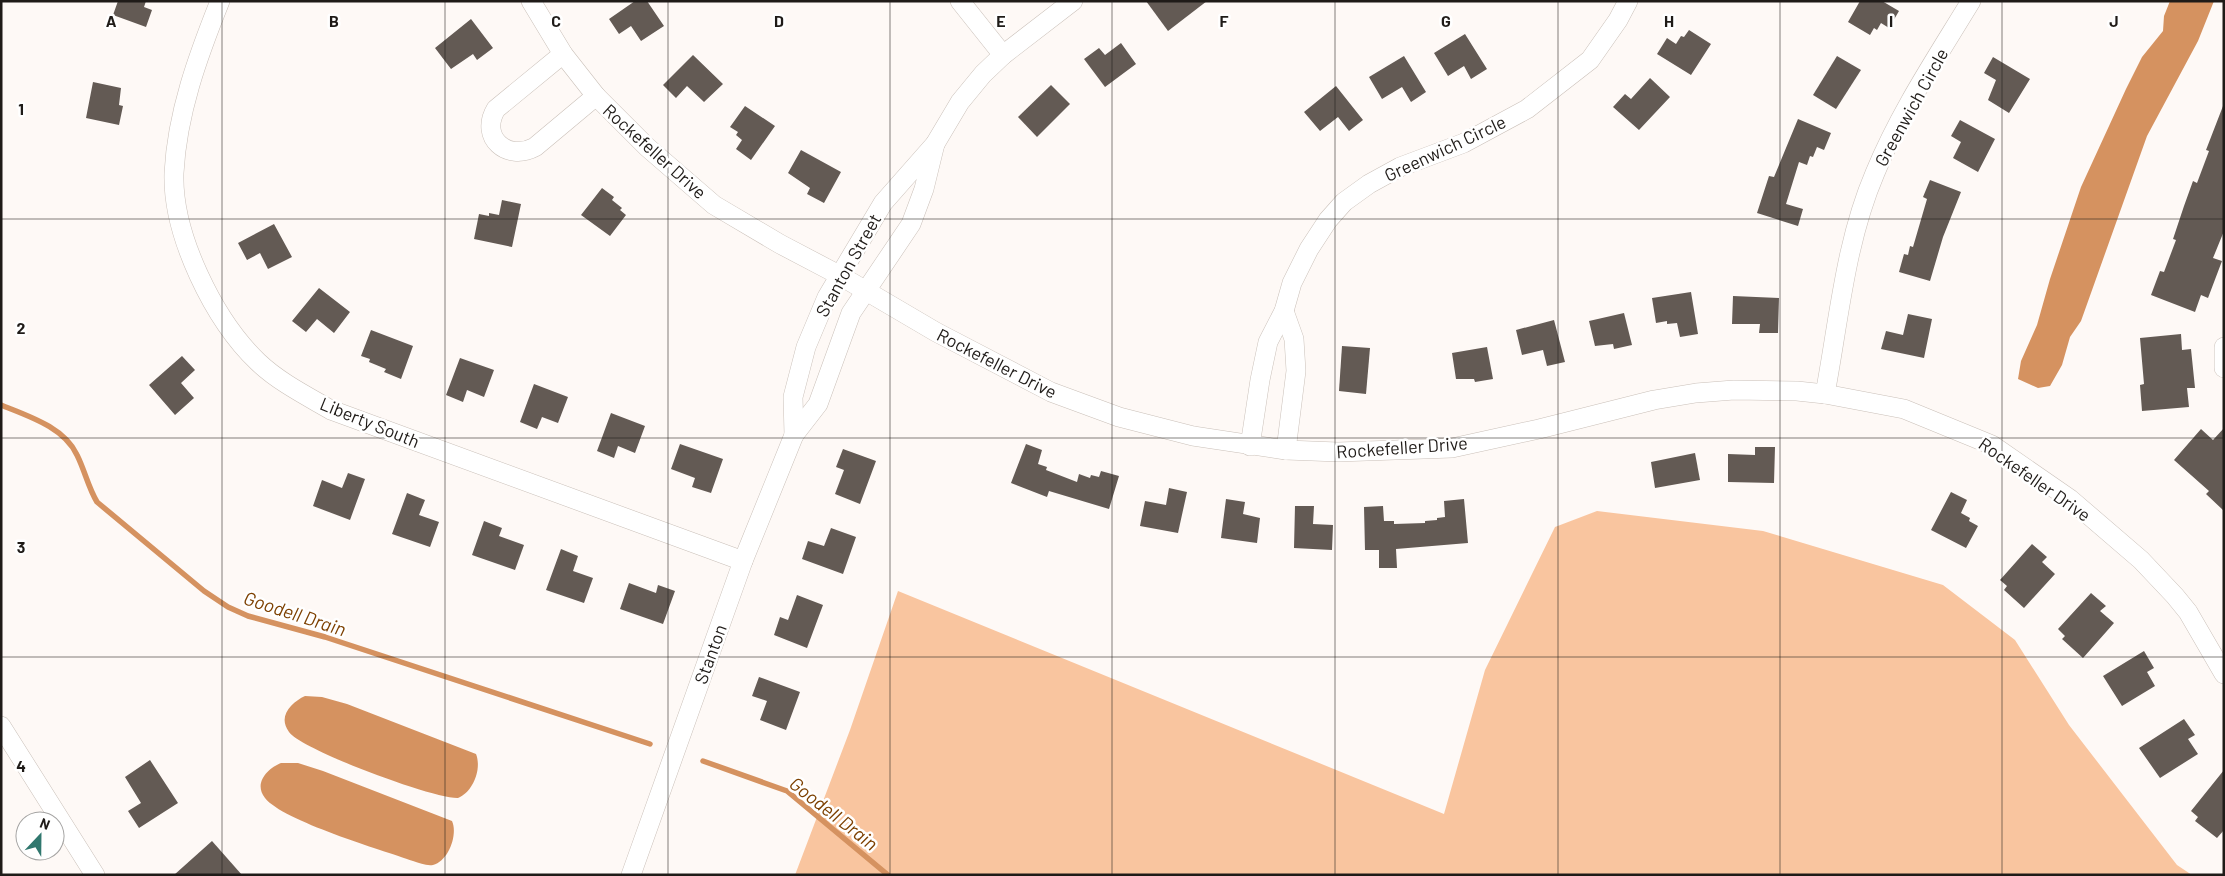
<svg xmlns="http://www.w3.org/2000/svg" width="2225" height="876" font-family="Barlow,sans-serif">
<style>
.green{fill:#f9c59f}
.water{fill:#d59260}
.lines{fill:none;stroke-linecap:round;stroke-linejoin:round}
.stream{stroke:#d59260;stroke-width:5.5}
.building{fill:#635a54}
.street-casing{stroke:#cac0b9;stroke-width:20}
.street{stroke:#fff;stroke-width:19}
.grid{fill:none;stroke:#1f1b18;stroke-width:1;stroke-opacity:0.55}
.labels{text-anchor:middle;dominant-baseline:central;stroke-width:5;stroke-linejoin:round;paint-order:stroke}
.street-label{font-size:18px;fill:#1f1b18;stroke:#fff}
.water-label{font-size:19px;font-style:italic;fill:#7d4000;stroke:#fff}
.grid-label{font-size:16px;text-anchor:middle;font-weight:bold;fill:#1f1b18;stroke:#fff;stroke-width:5;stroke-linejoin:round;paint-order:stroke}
</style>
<rect width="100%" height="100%" fill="#fef9f6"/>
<polygon class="green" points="1597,511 1763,531 1943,585 2015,640 2069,725 2177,865 2192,875 795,875 850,730 898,591 1444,814 1485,670 1555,527"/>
<g class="water">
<polygon points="2170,1 2214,1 2198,41 2147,136 2081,321 2070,337 2062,365 2050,386 2038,388 2018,379 2021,361 2037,325 2050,279 2081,187 2126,89 2142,57 2163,31 2164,16"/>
<path d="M305 696 322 697 347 704 476 754C482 769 473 792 458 798 434 799 302 750 289 732 277 716 292 702 305 696Z"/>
<path d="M281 763H298L323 771 452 821C458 834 449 861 433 865 426 866 420 863 413 861 382 850 283 821 265 798 253 783 268 768 281 763Z"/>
</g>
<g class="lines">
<g class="stream">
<path d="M1 405C28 416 64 427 77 455 85 471 88 487 97 502L204 591 228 607 248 616 325 637 650 744"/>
<polyline points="703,761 787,791 888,875"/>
</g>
</g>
<g class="building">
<polygon points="118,1 146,1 144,7 152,10 146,27 113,15"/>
<polygon points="635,1 647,1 664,26 641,41 631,26 619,34 609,19"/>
<polygon points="1146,1 1207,1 1168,31"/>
<polygon points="1860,1 1882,1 1899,11 1889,28 1881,23 1877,30 1874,28 1870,35 1848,22"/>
<polygon points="471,19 493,48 477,60 473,54 451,69 435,48"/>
<polygon points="1689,30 1711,44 1691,75 1657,54 1667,38 1676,44 1681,36 1684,37"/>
<polygon points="1465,34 1487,69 1471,79 1464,66 1448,76 1434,53"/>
<polygon points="1121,43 1136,64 1105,87 1084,59 1099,48 1105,55"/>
<polygon points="693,55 723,84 704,102 687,86 676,98 663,85"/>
<polygon points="1404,56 1426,92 1411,102 1402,87 1382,99 1369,77"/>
<polygon points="1837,56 1861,70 1836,109 1813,95"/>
<polygon points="1993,57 2030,79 2009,113 1988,100 1996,80 1984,73"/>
<polygon points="1650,78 1670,97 1639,130 1613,107 1625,94 1631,99"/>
<polygon points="93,82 121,88 119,105 123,106 119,125 86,118"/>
<polygon points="1051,85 1070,104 1037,137 1018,117"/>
<polygon points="1336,86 1363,120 1349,131 1338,117 1320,131 1304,112"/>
<polygon points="745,106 775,126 751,160 736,149 742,140 736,135 738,132 730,127"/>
<polygon points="2223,106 2224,231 2213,258 2222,261 2208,298 2201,295 2195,312 2151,295 2160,271 2164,272 2176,240 2173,239 2184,206 2193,181 2197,183 2209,151 2206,150"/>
<polygon points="1798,119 1831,133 1824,150 1817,147 1813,157 1810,156 1807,165 1799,162 1786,204 1803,209 1798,226 1757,213 1769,176 1774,177"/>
<polygon points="1960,120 1995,139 1978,172 1953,158 1961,142 1951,136"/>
<polygon points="801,150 841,172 824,203 807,194 810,188 788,173"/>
<polygon points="1930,180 1961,192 1943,237 1930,281 1899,272 1904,254 1908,255 1910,246 1913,247 1927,199 1923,197"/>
<polygon points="602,188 614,197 612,200 622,208 620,210 626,215 610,236 581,215"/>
<polygon points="502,200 521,204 512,247 474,239 479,214 489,216 489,213 499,215"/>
<polygon points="274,224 292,257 268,269 260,253 247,260 238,243"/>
<polygon points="319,288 350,312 334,333 317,319 306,332 292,321"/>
<polygon points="1691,292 1698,334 1680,337 1677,323 1667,324 1667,321 1656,323 1652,298"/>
<polygon points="1733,296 1779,298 1778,333 1759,333 1760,324 1732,324"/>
<polygon points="1624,313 1632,345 1614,349 1613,344 1595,346 1589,321"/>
<polygon points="1908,314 1932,319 1924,358 1881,349 1886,331 1903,335"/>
<polygon points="1554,320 1565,362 1547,366 1543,350 1522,355 1516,330"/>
<polygon points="371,330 413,346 401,379 384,372 386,369 369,362 370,359 361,356"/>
<polygon points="2181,334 2182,350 2191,349 2195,388 2187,388 2189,407 2142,411 2140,385 2144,384 2140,338"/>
<polygon points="1342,346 1370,348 1366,394 1339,391"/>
<polygon points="1487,347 1493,379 1475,382 1474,379 1456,379 1452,353"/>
<polygon points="182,356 195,370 181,383 194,398 175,415 149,385"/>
<polygon points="460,358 494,370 484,397 467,390 463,402 446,395"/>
<polygon points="534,384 568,397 558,423 542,417 537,429 520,422"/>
<polygon points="611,413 645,426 635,453 618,446 614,458 597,451"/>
<polygon points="2224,428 2224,511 2206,494 2209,491 2174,460 2201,429 2213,440"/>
<polygon points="680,444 723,459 711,493 692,487 695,478 671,469"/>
<polygon points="1026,444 1042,450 1038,464 1047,467 1046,470 1077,482 1079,474 1090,478 1091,475 1099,477 1101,471 1119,476 1109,509 1049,491 1047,497 1011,483"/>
<polygon points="1755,447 1775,447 1774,483 1728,482 1728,454 1755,455"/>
<polygon points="843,449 876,461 860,504 835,494 844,470 836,467"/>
<polygon points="1695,453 1700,480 1655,488 1651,462"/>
<polygon points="348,473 365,479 350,520 313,506 322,480 342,488"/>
<polygon points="1169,488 1187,492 1178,533 1140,526 1145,501 1166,505"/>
<polygon points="1951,492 1967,500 1961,513 1970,518 1969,521 1978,526 1966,548 1931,530"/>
<polygon points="407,493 425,500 419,515 439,522 430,547 392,534"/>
<polygon points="1226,499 1245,502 1243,514 1260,518 1257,543 1221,538"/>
<polygon points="1464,499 1468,543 1396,549 1397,568 1379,568 1379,550 1365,550 1364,507 1383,506 1384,521 1394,521 1394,524 1425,523 1425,521 1437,520 1437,518 1445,517 1444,501"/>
<polygon points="1295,506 1314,506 1313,524 1333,525 1332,550 1294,548"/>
<polygon points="484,521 502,528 499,536 524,545 515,570 472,555"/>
<polygon points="831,528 856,537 843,574 802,559 808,541 824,546"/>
<polygon points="2032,544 2047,557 2042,562 2055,574 2024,608 2004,590 2007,586 2000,580"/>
<polygon points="561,549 578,556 573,571 593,578 584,603 546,590"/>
<polygon points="629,583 656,593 658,585 675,591 663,624 620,609"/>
<polygon points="2091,593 2106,606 2100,611 2114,623 2083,658 2062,639 2065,636 2058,629"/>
<polygon points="797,595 823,605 807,648 774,635 780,617 788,620"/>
<polygon points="2144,651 2154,668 2147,672 2155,686 2122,706 2103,676"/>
<polygon points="759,677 800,692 786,730 760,720 767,701 752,696"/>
<polygon points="2184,719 2195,735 2188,739 2198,754 2160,778 2139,748"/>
<polygon points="150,760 178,803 139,828 128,811 141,803 125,777"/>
<polygon points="2224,770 2224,830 2217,838 2195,821 2198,817 2191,811"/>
<polygon points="212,841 242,875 174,875"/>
</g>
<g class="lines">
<g class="street-casing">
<g id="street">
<path d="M220 1C198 56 177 113 174 173 172 235 214 320 258 362 279 382 307 396 331 410L743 561"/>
<polyline points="531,1 563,54 596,96 647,147 714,205 780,244 839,275 936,332 1051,392 1119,417 1193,436 1286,450 1338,452 1452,448 1539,429 1654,400 1696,393 1734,390 1797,391 1825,394 1904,409 1992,445 2070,499 2141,560 2175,596 2188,612 2224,674"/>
<polyline points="960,1 1003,55"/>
<path d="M563 54 496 109C479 137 507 162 535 147L596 96"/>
<polyline points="1284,311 1294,339 1296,371 1286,450"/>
<polyline points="2224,347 2224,368"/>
<path d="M1825 394C1839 320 1845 243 1875 173 1900 112 1937 57 1971 1"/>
<polyline points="794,435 793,397 806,347 827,297 883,203 935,144 960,102 983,74 1003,55 1073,1"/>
<polyline points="1250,446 1260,380 1268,342 1284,311 1292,283 1309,249 1328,220 1344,202 1369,184 1400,167 1464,143 1527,109 1590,60 1618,20 1628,1"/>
<polyline points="1,726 95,875"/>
<polyline points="631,875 743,561 794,435 818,404 851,313 911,224 924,189 935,144"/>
</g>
</g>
<use href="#street" class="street"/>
</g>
<path class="grid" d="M222 1V875M445 1V875M668 1V875M890 1V875M1112 1V875M1335 1V875M1558 1V875M1780 1V875M2002 1V875M1 219H2224M1 438H2224M1 657H2224"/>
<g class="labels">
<g class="street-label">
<text transform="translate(1911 107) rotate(-61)">Greenwich Circle</text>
<text transform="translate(1445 148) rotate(-25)">Greenwich Circle</text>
<text transform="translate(655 151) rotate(42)">Rockefeller Drive</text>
<text transform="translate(848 265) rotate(-61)">Stanton Street</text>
<text transform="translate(997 363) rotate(27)">Rockefeller Drive</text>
<text transform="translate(370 422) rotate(22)">Liberty South</text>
<text transform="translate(1402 447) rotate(-4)">Rockefeller Drive</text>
<text transform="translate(2035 479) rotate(35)">Rockefeller Drive</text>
<text transform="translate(710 654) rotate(-70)">Stanton</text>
</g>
<g class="water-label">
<text transform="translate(295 613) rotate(18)">Goodell Drain</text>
<text transform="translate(834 813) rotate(38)">Goodell Drain</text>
</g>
</g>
<g class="grid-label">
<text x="111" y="27">A</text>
<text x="334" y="27">B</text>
<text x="556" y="27">C</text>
<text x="779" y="27">D</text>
<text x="1001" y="27">E</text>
<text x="1224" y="27">F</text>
<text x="1446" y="27">G</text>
<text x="1669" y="27">H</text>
<text x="1891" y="27">I</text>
<text x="2114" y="27">J</text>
<text x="21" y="115">1</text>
<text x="21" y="334">2</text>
<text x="21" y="553">3</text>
<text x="21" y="772">4</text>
</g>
<rect width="2225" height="876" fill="none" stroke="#1f1b18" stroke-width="5"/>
<g transform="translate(40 836) rotate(22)"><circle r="24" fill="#ffffff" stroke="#a5a4a3"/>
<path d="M0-4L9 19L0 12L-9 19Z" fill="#30776e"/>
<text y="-8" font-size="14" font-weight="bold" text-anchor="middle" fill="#1f1b18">N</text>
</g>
</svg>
